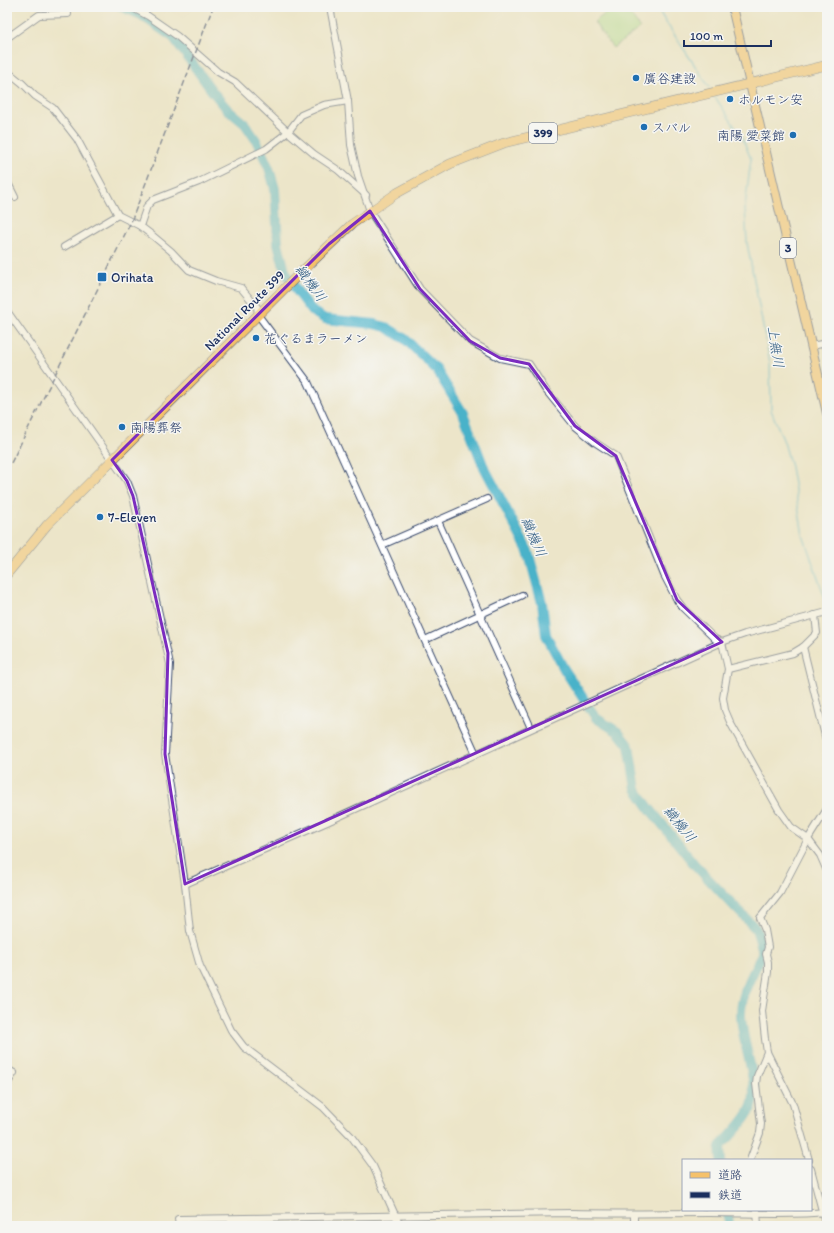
<svg xmlns="http://www.w3.org/2000/svg" width="834" height="1233" font-family="Itim,'Klee One',sans-serif">
  <style>
    .pitch { fill: #a6da8a; stroke: #608474 }
    .lines { fill: none; stroke-linecap: round; stroke-linejoin: round }
    .stream { stroke: #4ab2c9; stroke-width: 1.5 }
    .river { stroke: #4ab2c9; stroke-width: 10 }
    .minor-casing { stroke: #3a4a6e; stroke-width: 8 }
    .major-casing { stroke: #3a4a6e; stroke-width: 10 }
    .highway-casing { stroke: #3a4a6e; stroke-width: 10 }
    .minor { stroke: #fff; stroke-width: 6 }
    .major { stroke: #f5c16b; stroke-width: 8 }
    .highway { stroke: #f5c16b; stroke-width: 9 }
    .rail { stroke: #1b2f5e; stroke-width: 1.5; stroke-dasharray: 6 3; stroke-linecap: butt }
    .marked { fill: none; stroke: #7b2cbf; stroke-width: 3; stroke-linejoin: round }
    .poi-dot { fill: #1f6fb2; stroke: #f6f6f2; stroke-width: 1.5 }
    .labels { text-anchor: middle; stroke-width: 3; stroke-linejoin: round; paint-order: stroke }
    .shield { fill: #f6f6f2; stroke: #5d6b8a; stroke-width: 1 }
    .shield-label { font-size: 12px; font-weight: bold; fill: #1b2f5e }
    .poi-label { font-size: 13px; fill: #1b2f5e; stroke: #f6f6f2; text-anchor: start }
    .street-label { font-size: 13px; fill: #1b2f5e; stroke: #f6f6f2 }
    .water-label { font-size: 14px; font-style: italic; fill: #29567e; stroke: #f6f6f2 }
  </style>
  <rect width="100%" height="100%" fill="#f6f6f2"/>
  <filter id="ink" filterUnits="userSpaceOnUse"><feTurbulence type="fractalNoise" baseFrequency=".025" numOctaves="2"/><feDisplacementMap in="SourceGraphic" scale="8" xChannelSelector="R" yChannelSelector="G"/><feConvolveMatrix kernelMatrix="1 2 1 2 8 2 1 2 1" color-interpolation-filters="sRGB"/></filter>
  <filter id="wash" filterUnits="userSpaceOnUse"><feTurbulence type="fractalNoise" baseFrequency=".012" numOctaves="4" result="noise"/><feDisplacementMap in="SourceGraphic" scale="16" xChannelSelector="R" yChannelSelector="G"/><feGaussianBlur stdDeviation="0.9" result="paint"/><feColorMatrix in="noise" values="0 0 0 0 0 0 0 0 0 0 0 0 0 0 0 0 0 1.4 0 .05"/><feComposite in="paint" operator="in"/></filter>
  <g filter="url(#wash)">
    <rect width="100%" height="100%" fill="#ece5c9"/>
    <!-- pitch -->
    <polygon class="pitch" points="614,7 625,7 640,28 613,48 594,22"/>
    <g class="lines">
      <!-- stream -->
      <g class="stream">
        <polyline points="656,7 709,87"/>
        <polyline points="715,97 742,137 751,159 745,207 747,243 770,363 771,410 784,442 791,467 803,535 827,604"/>
      </g>
      <!-- river -->
      <g class="river">
        <path d="M 122,7 L 141,15 L 174,38 L 212,91 L 228,110 L 245,124 L 256,140 L 269,168 L 275,189 L 278,243 L 285,271 L 297,291 L 313,312 L 325,319 L 374,324 L 386,327 L 405,339 L 436,369 L 463,413 L 483,465 L 528,551 L 542,603 L 546,635 L 564,669 L 596,718 L 618,732 L 629,746 L 636,789 L 650,809 L 695,865 L 756,929 L 762,948 L 762,954 C 753,974 741,993 741,1014 C 741,1041 758,1078 753,1102 C 751,1115 730,1137 720,1146 L 721,1160"/>
        <polyline points="728,1210 729,1226"/>
      </g>
    </g>
  </g>
  <g filter="url(#ink)">
    <g class="lines">
      <!-- minor casing -->
      <g class="minor-casing">
        <g id="minor">
          <polyline points="131,7 148,16 177,36 218,72 235,82 288,132 314,154 338,170 366,195"/>
          <polyline points="330,7 348,101 351,145 358,176 370,211 420,289 470,341 500,358 529,364 545,389 575,426 596,443 616,456 664,575 677,600 683,608 715,639 722,642 728,669 723,698 725,710 731,724 779,810 791,827 808,839 820,855 827,871"/>
          <polyline points="7,38 39,15 68,14"/>
          <polyline points="7,71 22,83 35,96 53,108 77,139 118,215 140,226 153,236 171,251 189,270 216,281 241,288 257,307 258,315 308,382 476,754"/>
          <polyline points="7,181 15,197"/>
          <polyline points="140,226 147,206 153,200 199,182 266,149 288,132 301,115 324,105 348,101"/>
          <polyline points="64,247 118,215"/>
          <polyline points="7,311 127,481 133,496 170,664 165,754 185,884 190,931 200,966 231,1030 244,1047 323,1107 351,1136 373,1166 400,1226"/>
          <polyline points="811,346 827,343"/>
          <polyline points="438,521 531,728"/>
          <polyline points="382,545 487,499"/>
          <polyline points="425,640 522,595"/>
          <polyline points="803,647 827,744"/>
          <polyline points="728,669 793,653 803,647 817,633 815,615"/>
          <polyline points="185,884 327,822 722,642 745,634 827,612"/>
          <polyline points="7,1069 14,1073 7,1084"/>
          <polyline points="750,1160 760,1133 761,1124 756,1084 757,1076 767,1052"/>
          <polyline points="809,1160 793,1104 767,1052 765,1039 762,1011 768,972 768,962 766,954 768,947 765,930 760,918 780,893 808,839 827,809"/>
          <polyline points="811,1169 825,1222"/>
          <polyline points="757,1210 758,1226"/>
          <polyline points="634,1215 634,1226"/>
          <path d="M 179,1226 L 178,1219 L 572,1213 C 619,1214 664,1213 710,1213 C 749,1213 788,1216 827,1212"/>
        </g>
      </g>
      <!-- major casing -->
      <g class="major-casing">
        <polyline id="major" points="732,7 827,413"/>
      </g>
      <!-- highway casing -->
      <g class="highway-casing">
        <polyline id="highway" points="7,574 47,525 295,278 352,224 397,193 450,164 504,143 827,65"/>
      </g>
      <!-- minor -->
      <use href="#minor" class="minor"/>
      <!-- major -->
      <use href="#major" class="major"/>
      <!-- highway -->
      <use href="#highway" class="highway"/>
      <!-- rail -->
      <polyline class="rail" points="7,471 131,222 213,7"/>
    </g>
  </g>
  <!-- marked area -->
  <path d="M0 0H834V1233H0ZM 370,211 L 420,289 L 470,341 L 500,358 L 529,364 L 575,426 L 616,456 L 677,600 L 722,642 L 185,884 L 165,754 L 168,653 L 133,496 L 127,481 L 112,460 L 329,244 Z" fill="#ece5c9" fill-opacity=".55" fill-rule="evenodd"/>
  <path class="marked" d="M 370,211 L 420,289 L 470,341 L 500,358 L 529,364 L 575,426 L 616,456 L 677,600 L 722,642 L 185,884 L 165,754 L 168,653 L 133,496 L 127,481 L 112,460 L 329,244 Z"/>
  <!-- markers -->
  <g class="poi-dot">
    <circle cx="636" cy="78" r="4"/>
    <circle cx="730" cy="99" r="4"/>
    <circle cx="644" cy="127" r="4"/>
    <circle cx="793" cy="135" r="4"/>
    <rect x="97" y="272" width="10" height="10" rx="2"/>
    <circle cx="256" cy="338" r="4"/>
    <circle cx="122" cy="427" r="4"/>
    <circle cx="100" cy="517" r="4"/>
  </g>
  <g class="labels">
    <!-- shield labels -->
    <g class="shield">
      <rect x="529" y="123" width="28" height="20" rx="3"/>
      <rect x="780" y="238" width="16" height="20" rx="3"/>
    </g>
    <g class="shield-label">
      <text x="543" y="137">399</text>
      <text x="788" y="252">3</text>
    </g>
    <!-- poi labels -->
    <g class="poi-label">
      <text x="644" y="83">廣谷建設</text>
      <text x="738" y="104">ホルモン安</text>
      <text x="652" y="132">スバル</text>
      <text x="785" y="140" text-anchor="end">南陽 愛菜館</text>
      <text x="111" y="282">Orihata</text>
      <text x="264" y="343">花ぐるまラーメン</text>
      <text x="130" y="432">南陽葬祭</text>
      <text x="108" y="522">7-Eleven</text>
    </g>
    <!-- street labels -->
    <g class="street-label">
      <text transform="translate(244 310) rotate(-45)" y="5">National Route 399</text>
    </g>
    <!-- water labels -->
    <g class="water-label">
      <text transform="translate(311 283) rotate(55)" y="5">織機川</text>
      <text transform="translate(776 347) rotate(81)" y="5">上無川</text>
      <text transform="translate(534 537) rotate(66)" y="5">織機川</text>
      <text transform="translate(680 824) rotate(51)" y="5">織機川</text>
    </g>
  </g>
  <!-- margin -->
  <rect width="834" height="1233" fill="none" stroke="#f6f6f2" stroke-width="24"/>
  <!-- legend -->
  <rect x="682" y="1159" width="130" height="52" fill="#f6f6f2" stroke="#9ea6b7"/>
  <rect x="690" y="1172" width="20" height="6" fill="#f5c16b" stroke="#9ea6b7"/>
  <text x="718" y="1179" font-size="12" fill="#1b2f5e">道路</text>
  <rect x="690" y="1192" width="20" height="6" fill="#1b2f5e" stroke="#9ea6b7"/>
  <text x="718" y="1199" font-size="12" fill="#1b2f5e">鉄道</text>
  <!-- scale -->
  <path d="M684 40v6h87v-6" fill="none" stroke="#1b2f5e" stroke-width="2"/>
  <text x="690" y="40" font-size="12" fill="#1b2f5e" stroke="#f6f6f2" stroke-width="3" paint-order="stroke">100 m</text>
</svg>
